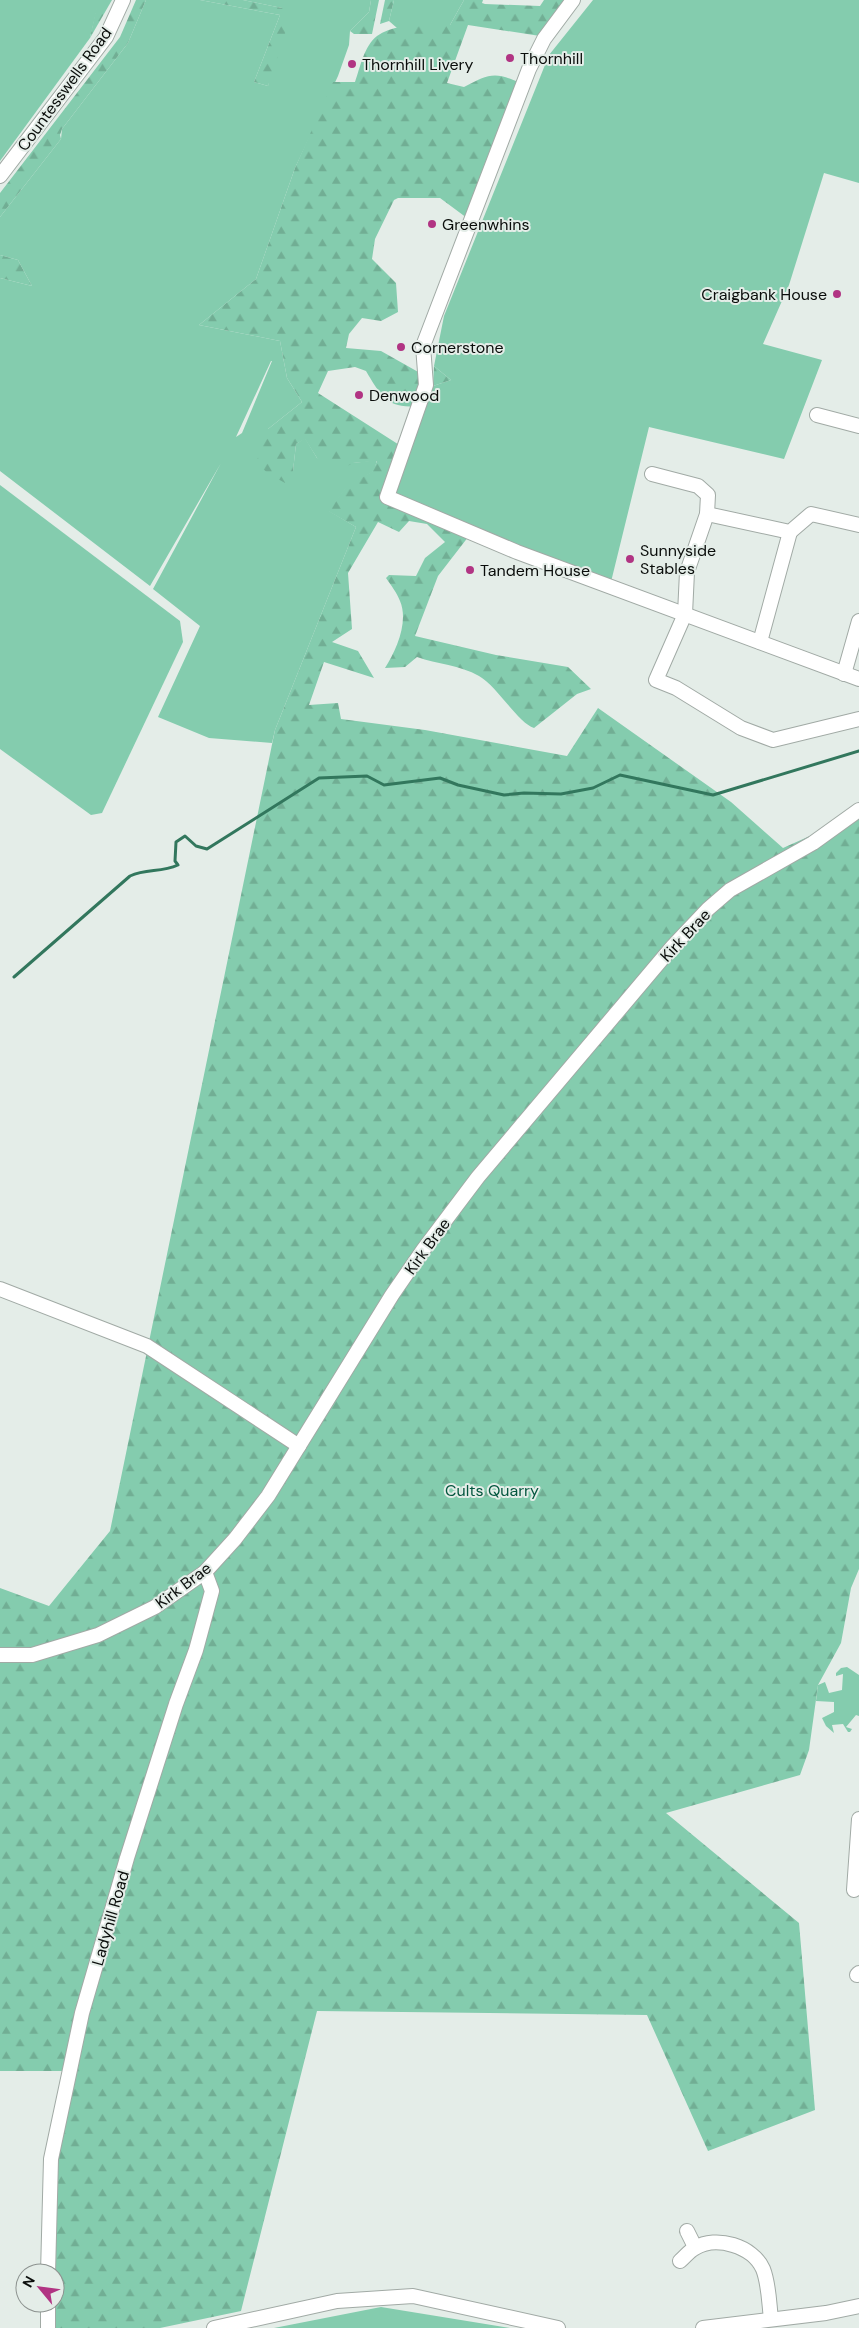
<svg xmlns="http://www.w3.org/2000/svg" width="859" height="2328" font-family="'DM Sans',sans-serif">
  <style>
    .green { fill: #84ccae; fill-rule: evenodd }
    .forest { fill: url(#forest-firs) }
    .lines { fill: none; stroke-linecap: round; stroke-linejoin: round }
    .stream { stroke: #32775d; stroke-width: 3 }
    .minor-casing { stroke: #a1aaa5; stroke-width: 16 }
    .minor { stroke: #fff; stroke-width: 14 }
    .poi-dot { fill: #b13483; stroke: #e4ede8; stroke-width: 2 }
    .labels { text-anchor: middle; stroke-width: 4; stroke-linejoin: round; paint-order: stroke }
    .poi-label { font-size: 16px; fill: #0a0d0b; stroke: #e4ede8; text-anchor: start }
    .street-label { font-size: 16px; fill: #0a0d0b; stroke: #e4ede8 }
    .park-label { font-size: 16px; fill: #03563e; stroke: #e4ede8 }
  </style>
  <defs>
    <pattern id="forest-firs" width="22" height="20" patternUnits="userSpaceOnUse" patternTransform="scale(1.25)"><rect width="22" height="20" fill="#84ccae"/><path d="M5 1l3.5 6h-7zM16 11l3.5 6h-7z" fill="#71ae94"/></pattern>
  </defs>
  <rect width="100%" height="100%" fill="#e4ede8"/>
  <!-- green -->
  <g class="green">
    <polygon points="0,0 99,0 90,38 0,161"/>
    <path d="M 146,0 L 200,0 L 280,15 L 254,82 L 268,86 L 282,8 L 243,0 L 371,0 L 369,12 L 350,31 L 349,45 L 338,76 L 295,168 L 256,279 L 199,325 L 280,341 L 287,378 L 302,402 L 268,429 L 293,471 L 296,444 L 305,438 L 317,458 L 353,463 L 377,460 L 374,471 L 346,488 L 329,511 L 356,527 L 275,730 L 272,743 L 209,738 L 158,717 L 200,626 L 153,589 L 221,463 L 150,586 L 0,471 L 0,278 L 32,286 L 18,260 L 0,255 L 0,217 L 61,139 L 62,129 L 128,43 ZM 272,361 L 242,433 L 236,437 L 271,361 Z"/>
    <polygon points="394,0 464,0 450,25 397,28 389,21"/>
    <polygon points="593,0 859,0 859,183 824,173 789,285 763,344 822,360 784,459 649,427 610,586 393,499 433,386 451,380 434,366 444,316 549,55"/>
    <polygon points="0,485 180,621 183,642 102,813 91,815 0,749"/>
    <polygon points="847,1667 859,1675 859,1716 856,1715 846,1727 852,1729 850,1732 848,1732 843,1724 832,1725 834,1733 826,1726 822,1718 834,1712 834,1702 816,1701 818,1685 825,1682 829,1693 842,1690 843,1674 836,1676 836,1673 841,1668"/>
    <polygon points="381,2307 510,2328 274,2328"/>
  </g>
  <!-- forest -->
  <g class="forest">
    <polygon points="99,0 112,0 90,38 98,0"/>
    <polygon points="136,0 146,0 128,43 62,129 60,135 61,139 0,217 0,193 120,37"/>
    <polygon points="200,0 243,0 282,8 290,19 268,86 254,82 280,15"/>
    <polygon points="371,0 379,0 372,34 354,34 350,31 369,12"/>
    <polygon points="385,0 394,0 389,21 380,24"/>
    <path d="M 464,0 L 483,0 L 482,3 L 485,4 L 540,6 L 544,0 L 567,0 L 540,36 L 468,25 L 447,83 L 464,87 C 487,75 494,71 518,82 L 467,218 L 440,198 L 398,198 L 394,200 L 375,239 L 372,259 L 396,283 L 398,312 L 381,321 L 362,318 L 349,334 L 346,348 L 381,351 L 420,373 L 418,406 C 387,409 381,396 366,371 L 355,367 L 328,371 L 318,393 L 404,448 L 393,499 L 472,532 L 438,576 L 415,636 L 496,655 L 568,667 L 591,689 L 577,694 L 534,728 C 518,723 497,686 479,676 C 460,665 437,664 417,657 L 405,667 L 385,668 C 396,651 409,622 400,601 C 397,593 391,585 386,578 L 389,575 L 416,576 L 425,558 L 445,542 L 427,524 L 409,521 L 399,532 L 378,522 L 348,573 L 352,629 L 332,642 L 358,651 L 374,678 L 324,662 L 309,705 L 338,703 L 341,719 L 425,730 L 567,756 L 598,708 L 731,802 L 783,848 L 859,814 L 859,1569 L 851,1588 L 841,1643 L 818,1685 L 809,1750 L 800,1775 L 666,1813 L 799,1923 L 815,2110 L 708,2151 L 647,2015 L 317,2011 L 241,2311 L 160,2328 L 55,2328 L 57,2160 L 62,2071 L 0,2071 L 0,1588 L 49,1606 L 110,1531 L 275,730 L 356,527 L 328,511 L 346,487 L 373,471 L 377,461 L 353,463 L 337,472 L 317,458 L 305,439 L 296,444 L 293,471 L 285,483 L 269,474 L 256,463 L 268,429 L 302,402 L 287,378 L 280,341 L 199,325 L 256,279 L 295,168 L 333,82 L 355,82 C 360,68 364,46 377,36 C 396,22 428,25 450,25 Z"/>
    <polygon points="0,255 18,260 32,286 0,278"/>
    <polygon points="434,366 451,380 433,386"/>
  </g>
  <g class="lines">
    <!-- stream -->
    <path class="stream" d="M 14,977 L 130,876 C 147,868 160,873 178,865 L 175,861 L 176,842 L 185,836 L 196,846 L 207,849 L 319,778 L 367,776 L 384,785 L 440,778 L 458,785 L 504,795 L 524,793 L 561,794 L 593,788 L 620,775 L 713,795 L 859,751"/>
    <!-- minor casing -->
    <g class="minor-casing">
      <g id="minor">
        <polyline points="573,0 544,39 529,69 423,346 426,385 387,497 517,552 859,679"/>
        <polyline points="0,176 106,37 123,0"/>
        <polyline points="817,415 859,426"/>
        <polyline points="652,474 698,486 708,495 707,514 687,572 685,614 656,680 676,688 741,728 773,740 859,719"/>
        <polyline points="707,514 790,532 811,514 859,525"/>
        <polyline points="760,642 790,532"/>
        <polyline points="844,674 859,621"/>
        <polyline points="0,1289 147,1346 299,1446"/>
        <polyline points="0,1655 32,1655 98,1635 155,1607 205,1572 235,1539 268,1496 392,1295 423,1250 478,1177 673,946 708,909 730,890 813,843 859,810"/>
        <polyline points="854,1890 859,1819"/>
        <polyline points="857,1975 859,1973"/>
        <polyline points="687,2231 695,2247"/>
        <path d="M 680,2261 C 685,2257 689,2251 695,2248 C 716,2235 753,2246 763,2269 C 769,2284 769,2303 771,2319"/>
        <polyline points="48,2273 51,2159 82,2013 127,1858 176,1704 196,1650 212,1591 205,1572"/>
        <polyline points="48,2303 48,2328"/>
        <polyline points="214,2328 337,2301 413,2296 558,2328"/>
        <polyline points="703,2328 826,2313 859,2306"/>
      </g>
    </g>
    <!-- minor -->
    <use href="#minor" class="minor"/>
  </g>
  <!-- markers -->
  <g class="poi-dot">
    <circle cx="510" cy="58" r="5"/>
    <circle cx="352" cy="64" r="5"/>
    <circle cx="432" cy="224" r="5"/>
    <circle cx="837" cy="294" r="5"/>
    <circle cx="401" cy="347" r="5"/>
    <circle cx="359" cy="395" r="5"/>
    <circle cx="630" cy="559" r="5"/>
    <circle cx="470" cy="570" r="5"/>
  </g>
  <g class="labels">
    <!-- poi labels -->
    <g class="poi-label">
      <text x="520" y="64">Thornhill</text>
      <text x="362" y="70">Thornhill Livery</text>
      <text x="442" y="230">Greenwhins</text>
      <text x="827" y="300" text-anchor="end">Craigbank House</text>
      <text x="411" y="353">Cornerstone</text>
      <text x="369" y="401">Denwood</text>
      <text x="640" y="556">Sunnyside<tspan x="640" dy="18">Stables</tspan></text>
      <text x="480" y="576">Tandem House</text>
    </g>
    <!-- street labels -->
    <g class="street-label">
      <text transform="translate(64 89) rotate(-54)" y="6">Countesswells Road</text>
      <text transform="translate(685 935) rotate(-47)" y="6">Kirk Brae</text>
      <text transform="translate(427 1246) rotate(-54)" y="6">Kirk Brae</text>
      <text transform="translate(183 1585) rotate(-37)" y="6">Kirk Brae</text>
      <text transform="translate(110 1918) rotate(-74)" y="6">Ladyhill Road</text>
    </g>
    <!-- park labels -->
    <g class="park-label">
      <text x="492" y="1496">Cults Quarry</text>
    </g>
  </g>
  <!-- north arrow -->
  <g transform="translate(40 2288) rotate(299)"><circle r="24" fill="#e4ede8" stroke="#8d9390"/>
  <path d="M0-4L9 19L0 12L-9 19Z" fill="#b13483"/>
  <text y="-8" font-size="14" font-weight="bold" text-anchor="middle" fill="#0a0d0b">N</text>
  </g>
</svg>
